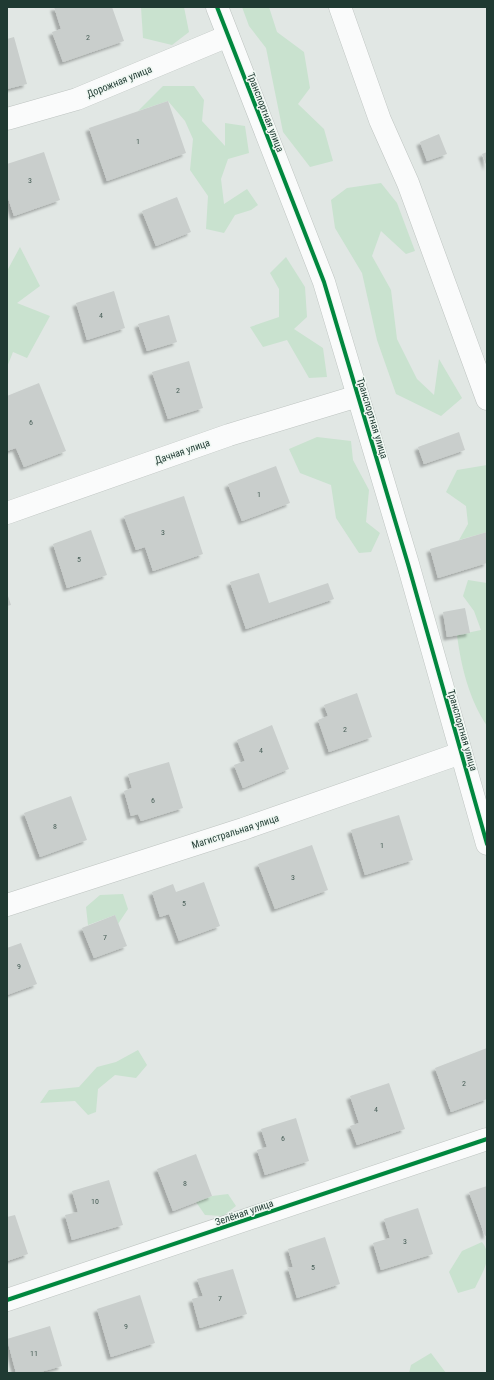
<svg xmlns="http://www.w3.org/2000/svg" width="494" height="1380" font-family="'Roboto Condensed',sans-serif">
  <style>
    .green { fill: #c9e2cf }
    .building { fill: #c9cecc; filter: url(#shadow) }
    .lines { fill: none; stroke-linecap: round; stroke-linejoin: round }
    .street-casing { stroke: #bec4c1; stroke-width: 23 }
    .street { stroke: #fafbfb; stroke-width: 22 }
    .cycleway-casing { stroke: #eff7f2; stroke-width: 6 }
    .cycleway { stroke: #00873e; stroke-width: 4 }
    .labels { text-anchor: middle; stroke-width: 3; stroke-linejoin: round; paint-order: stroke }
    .number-label { font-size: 8px; fill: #4a6059 }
    .street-label { font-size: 10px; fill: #1f3a32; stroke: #eff7f2 }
  </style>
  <defs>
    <filter id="shadow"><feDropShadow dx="-3.5" dy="3.5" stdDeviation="1" flood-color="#0004"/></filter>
  </defs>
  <rect width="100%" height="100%" fill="#e1e7e4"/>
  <!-- green -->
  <g class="green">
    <polygon points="141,7 184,7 189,32 172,45 143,38"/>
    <polygon points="242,7 269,7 277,32 304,52 310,88 298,104 324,129 333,161 310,167 283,132 266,48 249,26"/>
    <polygon points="163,86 194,86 204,100 202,121 225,146 225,123 245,126 249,153 228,159 221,179 224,204 247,189 258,205 251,210 235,215 224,233 206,229 208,196 190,170 193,139 185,121 168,101 138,111"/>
    <polygon points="381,183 397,203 415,251 406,254 381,231 372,256 391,290 397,339 417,379 434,395 439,359 462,398 441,416 396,394 377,340 362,273 335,228 331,200 347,188"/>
    <polygon points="20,247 40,286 17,303 50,316 27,358 13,352 7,367 7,271"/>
    <polygon points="286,257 305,287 307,317 294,329 323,348 327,377 309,378 287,340 263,347 250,327 279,317 279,289 270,273"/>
    <polygon points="317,437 351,441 353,460 369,490 366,522 380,533 371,552 359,553 336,518 331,485 300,473 289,449"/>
    <polygon points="487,465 487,532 459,540 468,524 466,506 446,492 457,470"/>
    <path d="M 468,580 L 487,583 L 487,726 C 469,699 461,666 457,635 L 481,630 L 474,611 L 463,596 Z"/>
    <polygon points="123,894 128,909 118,924 115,915 88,925 86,907 100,895"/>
    <polygon points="138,1050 147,1065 136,1078 115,1075 98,1089 96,1112 88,1115 75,1101 40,1103 49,1090 79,1087 97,1067 116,1062"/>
    <polygon points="228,1194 236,1206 223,1216 205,1215 196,1202 212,1196"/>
    <path d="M 482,1242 C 494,1257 482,1273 475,1288 L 458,1293 L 449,1272 L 462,1251 Z"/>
    <polygon points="431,1353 446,1373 409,1373 411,1365"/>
  </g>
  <!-- building -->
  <g class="building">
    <polygon points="54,7 112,7 124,41 63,62 52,32 61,29"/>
    <polygon points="14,37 27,84 7,89 7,39"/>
    <polygon points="168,101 186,153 107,181 89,128"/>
    <polygon points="439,134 447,154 427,161 420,142"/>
    <polygon points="44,152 60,200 14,216 7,195 7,164"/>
    <polygon points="487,152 487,167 482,154"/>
    <polygon points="177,197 191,232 156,246 142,211"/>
    <polygon points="114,291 125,328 87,340 76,303"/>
    <polygon points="169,315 177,342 147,351 138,324"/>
    <polygon points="189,361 203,408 168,419 152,372"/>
    <polygon points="39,383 66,451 24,467 16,448 7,451 7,396"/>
    <polygon points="459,432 465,450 424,464 418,447"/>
    <polygon points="276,466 290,503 242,521 228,484"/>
    <polygon points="184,496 203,554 153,571 145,547 136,550 124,516"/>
    <polygon points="91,530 107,575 67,588 53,544"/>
    <polygon points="487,532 487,563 438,578 430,549"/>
    <polygon points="259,573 269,603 328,583 334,599 246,629 230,582"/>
    <polygon points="7,593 11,605 7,606"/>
    <polygon points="465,608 470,633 447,637 443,612"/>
    <polygon points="357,693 372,737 329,752 318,720 328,716 324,705"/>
    <polygon points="272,725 289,769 243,788 234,765 245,761 237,740"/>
    <polygon points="169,762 183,808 141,821 138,814 131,816 124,791 132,788 128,774"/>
    <polygon points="71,796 87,840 40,857 24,813"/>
    <polygon points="399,815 413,860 365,875 351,830"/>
    <polygon points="312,845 328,890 275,909 258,864"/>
    <polygon points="204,882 220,926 179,941 169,914 160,917 152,892 173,884 176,892"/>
    <polygon points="115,915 127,946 94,958 82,928"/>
    <polygon points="21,943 37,984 7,995 7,948"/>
    <polygon points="487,1048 487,1099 451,1112 435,1068"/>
    <polygon points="389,1083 405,1129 357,1145 350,1126 359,1123 350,1096"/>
    <polygon points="296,1118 309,1161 265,1175 257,1150 267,1147 261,1129"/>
    <polygon points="196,1154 212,1196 173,1211 157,1169"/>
    <polygon points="109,1180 123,1225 72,1240 65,1215 78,1212 72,1191"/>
    <polygon points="487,1186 487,1235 485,1236 469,1192"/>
    <polygon points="418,1208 433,1254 381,1270 373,1243 390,1238 384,1219"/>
    <polygon points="15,1215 28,1254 7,1261 7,1217"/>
    <polygon points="325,1237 340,1284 297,1298 288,1268 293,1267 288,1249"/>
    <polygon points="233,1269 247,1314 200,1328 192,1299 203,1296 197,1279"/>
    <polygon points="140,1295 155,1343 111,1357 97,1309"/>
    <polygon points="50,1326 62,1366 37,1373 16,1373 7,1339"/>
  </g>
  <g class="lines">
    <!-- street casing -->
    <g class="street-casing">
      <g id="street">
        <polyline points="217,7 324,282 408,564 487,844"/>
        <polyline points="340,7 380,120 408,183 487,399"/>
        <polyline points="7,119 77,99 228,36"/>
        <polyline points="7,513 229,435 358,396"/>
        <polyline points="7,905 243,829 461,753"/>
        <polyline points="7,1300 487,1139"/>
      </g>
    </g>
    <!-- street -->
    <use href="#street" class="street"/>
    <!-- cycleway casing -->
    <g class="cycleway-casing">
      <g id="cycleway">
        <polyline points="217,7 324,282 408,564 487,844"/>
        <polyline points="7,1300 487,1139"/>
      </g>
    </g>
    <!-- cycleway -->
    <use href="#cycleway" class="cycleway"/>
  </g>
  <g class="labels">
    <!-- number labels -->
    <g class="number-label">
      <text x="88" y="40">2</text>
      <text x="138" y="144">1</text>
      <text x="30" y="183">3</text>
      <text x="101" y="318">4</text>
      <text x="178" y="393">2</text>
      <text x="31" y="425">6</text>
      <text x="259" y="497">1</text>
      <text x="163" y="535">3</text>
      <text x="79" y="562">5</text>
      <text x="345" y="732">2</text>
      <text x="261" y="753">4</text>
      <text x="153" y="803">6</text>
      <text x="55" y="829">8</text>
      <text x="382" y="848">1</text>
      <text x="293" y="880">3</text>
      <text x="184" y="906">5</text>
      <text x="105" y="940">7</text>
      <text x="19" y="969">9</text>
      <text x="464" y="1086">2</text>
      <text x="376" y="1112">4</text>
      <text x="283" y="1141">6</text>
      <text x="185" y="1186">8</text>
      <text x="95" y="1204">10</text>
      <text x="405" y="1244">3</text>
      <text x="313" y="1270">5</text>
      <text x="220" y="1301">7</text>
      <text x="126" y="1329">9</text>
      <text x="34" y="1356">11</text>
    </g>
    <!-- street labels -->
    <g class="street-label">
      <text transform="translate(119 81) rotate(-22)" y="4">Дорожная улица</text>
      <text transform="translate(266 112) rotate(69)" y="4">Транспортная улица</text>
      <text transform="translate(373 418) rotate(73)" y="4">Транспортная улица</text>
      <text transform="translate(182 451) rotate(-19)" y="4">Дачная улица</text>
      <text transform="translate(463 730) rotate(74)" y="4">Транспортная улица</text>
      <text transform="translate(235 831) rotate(-18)" y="4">Магистральная улица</text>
      <text transform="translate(244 1212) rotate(-19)" y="4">Зелёная улица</text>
    </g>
  </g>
  <!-- border -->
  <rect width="494" height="1380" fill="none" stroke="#1f3a32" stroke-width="16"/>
</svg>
